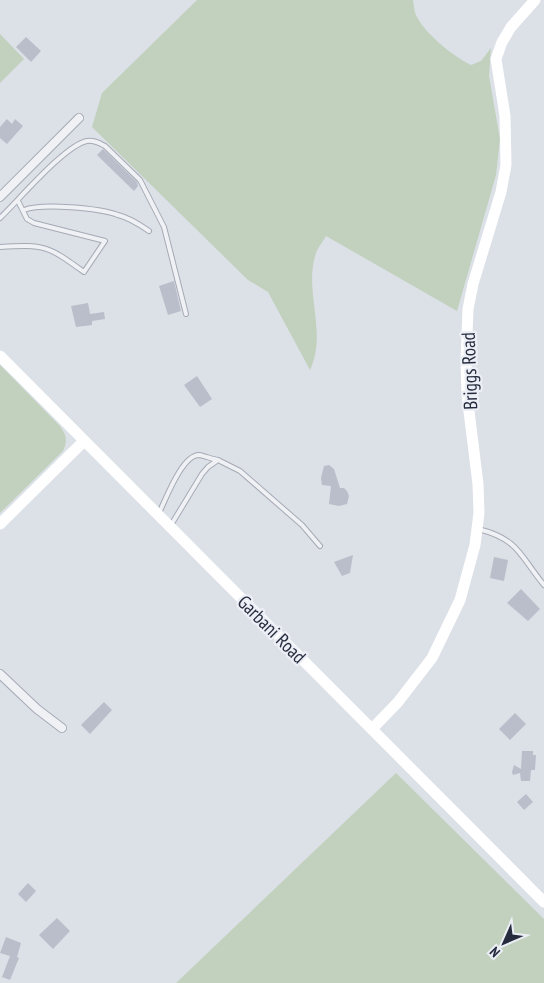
<svg xmlns="http://www.w3.org/2000/svg" width="544" height="983" font-family="'PT Sans Narrow',sans-serif">
  <style>
    .green { fill: #c1d1bd }
    .building { fill: #b9beca }
    .lines { fill: none; stroke-linecap: round; stroke-linejoin: round }
    .lane-casing { stroke: #a5aab4; stroke-width: 6 }
    .street-casing { stroke: #a5aab4; stroke-width: 10 }
    .lane { stroke: #eff1f5; stroke-width: 4 }
    .street { stroke: #eff1f5; stroke-width: 8 }
    .secondary { stroke: #fff; stroke-width: 11 }
    .labels { text-anchor: middle; stroke-width: 4.5; stroke-linejoin: round; paint-order: stroke }
    .street-label { font-size: 19px; fill: #262c3e; stroke: #eceff5 }
  </style>
  <rect width="100%" height="100%" fill="#dce0e7"/>
  <!-- green -->
  <g class="green">
    <path d="M 197,0 L 413,0 C 414,5 414,11 416,15 C 424,33 454,57 471,65 L 481,61 L 491,48 L 489,76 L 500,139 L 496,175 L 457,311 L 326,236 C 323,242 318,247 316,253 C 303,291 328,332 310,370 L 268,292 L 248,280 L 92,127 L 102,93 Z"/>
    <polygon points="0,34 24,59 0,83"/>
    <path d="M 0,365 L 59,425 C 66,434 68,440 63,451 L 0,513 Z"/>
    <polygon points="396,773 544,919 544,983 176,983"/>
  </g>
  <!-- building -->
  <g class="building">
    <polygon points="26,37 41,51 31,62 16,47"/>
    <polygon points="7,119 12,124 15,119 23,126 7,144 0,138 0,127"/>
    <polygon points="103,149 137,182 138,186 134,191 97,155"/>
    <polygon points="174,281 181,311 168,315 159,286"/>
    <polygon points="88,303 90,314 104,312 105,319 92,321 92,325 76,327 71,306"/>
    <polygon points="197,376 212,399 200,407 184,385"/>
    <polygon points="329,465 334,469 340,488 344,488 347,491 349,496 347,504 339,506 329,504 331,486 322,485 321,478 324,466"/>
    <polygon points="353,555 350,573 342,576 334,562"/>
    <polygon points="494,557 508,560 504,581 490,578"/>
    <polygon points="521,589 540,609 528,621 507,603"/>
    <polygon points="104,702 112,710 90,734 81,725"/>
    <polygon points="515,713 526,724 510,740 499,729"/>
    <polygon points="522,751 533,751 533,755 536,755 535,770 531,770 530,781 521,781 520,773 513,775 512,772 514,765 521,769"/>
    <polygon points="526,794 533,802 524,810 517,802"/>
    <polygon points="28,883 36,891 26,902 18,894"/>
    <polygon points="57,918 70,931 53,949 39,935"/>
    <polygon points="6,937 21,943 17,957 19,958 10,980 2,977 10,956 0,953"/>
  </g>
  <g class="lines">
    <!-- lane casing -->
    <g class="lane-casing">
      <g id="lane">
        <path d="M 24,210 C 42,203 99,208 118,215 C 130,218 139,224 149,231"/>
        <path d="M 0,218 C 18,201 65,145 87,141 C 94,140 99,143 105,146 L 140,180 L 164,227 L 186,314"/>
        <path d="M 0,247 C 45,244 48,246 84,272 L 105,241 L 34,223 L 27,219 L 18,201"/>
        <path d="M 159,513 C 166,499 182,455 199,455 C 205,456 212,459 218,460"/>
        <polyline points="171,525 202,474 208,467 218,460 240,471 302,525 320,546"/>
        <path d="M 478,529 C 519,539 520,556 544,585"/>
      </g>
    </g>
    <!-- street casing -->
    <g class="street-casing">
      <g id="street">
        <polyline points="0,197 79,118"/>
        <polyline points="0,674 37,709 62,728"/>
      </g>
    </g>
    <!-- lane -->
    <use href="#lane" class="lane"/>
    <!-- street -->
    <use href="#street" class="street"/>
    <!-- secondary -->
    <g class="secondary">
      <polyline points="0,356 544,902"/>
      <polyline points="0,524 84,441"/>
      <polyline points="372,729 398,702 432,658 460,600 475,545 479,513 478,484 467,395 466,360 468,309 473,284 501,192 506,165 505,116 496,59 502,42 511,27 535,0"/>
    </g>
  </g>
  <g class="labels">
    <!-- street labels -->
    <g class="street-label">
      <text transform="translate(469 371) rotate(-92)" y="7">Briggs Road</text>
      <text transform="translate(272 629) rotate(45)" y="7">Garbani Road</text>
    </g>
  </g>
  <!-- north arrow -->
  <g transform="translate(504 943) rotate(225)" stroke="#eceff5" stroke-width="4" paint-order="stroke">
  <path d="M0-4L9 19L0 12L-9 19Z" fill="#262c3e"/>
  <text y="-8" font-size="14" font-weight="bold" text-anchor="middle" fill="#262c3e">N</text>
  </g>
</svg>
